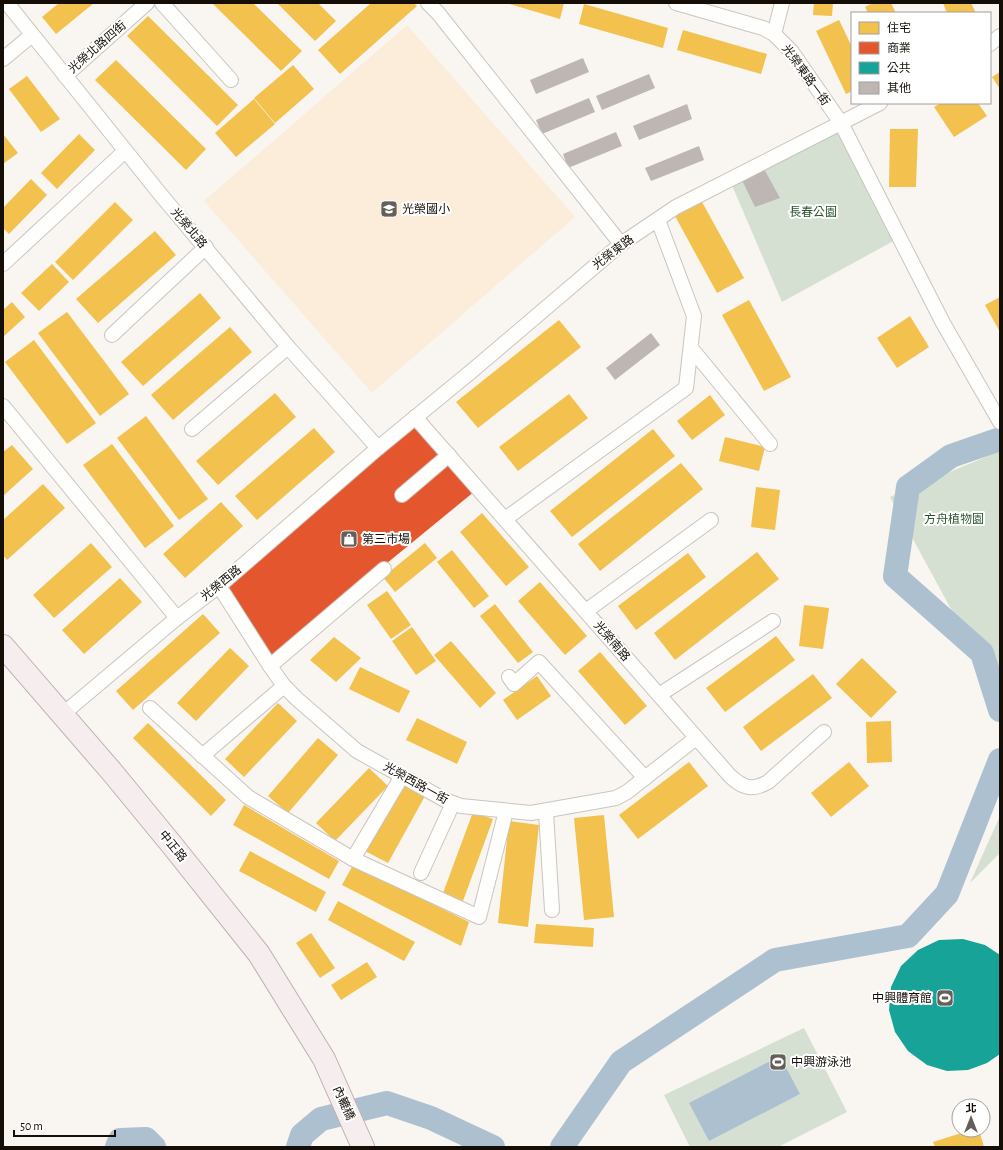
<svg xmlns="http://www.w3.org/2000/svg" width="1003" height="1150" font-family="'Alegreya Sans','Noto Sans TC',sans-serif">
  <style>
    .built { fill: #fcedda }
    .green { fill: #d5e0d2 }
    .water { fill: #adc0d0 }
    .homes { fill: #f2c14e }
    .shops { fill: #e4572e }
    .public { fill: #17a398 }
    .lines { fill: none; stroke-linecap: round; stroke-linejoin: round }
    .river { stroke: #adc0d0; stroke-width: 24 }
    .building { fill: #beb6b2 }
    .minor-casing { stroke: #cac5be; stroke-width: 16 }
    .primary-casing { stroke: #bfb0b0; stroke-width: 24 }
    .minor { stroke: #fefefd; stroke-width: 14 }
    .primary { stroke: #f5edee; stroke-width: 22 }
    .labels { text-anchor: middle; stroke-width: 4; stroke-linejoin: round; paint-order: stroke }
    .street-label { font-size: 12px; fill: #140e06; stroke: #fff }
    .poi-label { font-size: 12px; fill: #140e06; stroke: #fff; text-anchor: start }
    .park-label { font-size: 12px; fill: #2a552f; stroke: #fff }
  </style>
  <rect width="100%" height="100%" fill="#f9f5f0"/>
  <!-- built -->
  <polygon class="built" points="407,25 575,217 372,393 204,201"/>
  <!-- green -->
  <g class="green">
    <polygon points="842,126 899,238 782,302 731,183"/>
    <polygon points="1000,451 1000,699 890,497"/>
    <polygon points="1000,816 1000,853 970,883"/>
    <polygon points="804,1028 847,1112 778,1147 690,1147 664,1095"/>
  </g>
  <!-- water -->
  <polygon class="water" points="780,1056 800,1094 709,1141 689,1103"/>
  <!-- homes -->
  <g class="homes">
    <polygon points="59,3 94,3 56,34 42,17"/>
    <polygon points="212,3 253,3 302,51 281,71"/>
    <polygon points="277,3 318,3 336,21 315,41"/>
    <polygon points="371,3 414,3 417,6 340,74 318,50"/>
    <polygon points="506,3 564,3 560,19"/>
    <polygon points="814,3 833,3 832,16 813,15"/>
    <polygon points="873,3 891,3 896,13 868,13 865,7"/>
    <polygon points="943,3 971,3 976,13 947,13"/>
    <polygon points="584,4 668,28 663,48 579,24"/>
    <polygon points="148,16 238,105 217,126 127,36"/>
    <polygon points="839,20 852,47 852,91 846,94 816,31"/>
    <polygon points="683,30 767,54 761,74 677,50"/>
    <polygon points="116,60 206,149 186,170 95,80"/>
    <polygon points="293,65 314,89 275,123 254,98"/>
    <polygon points="1000,72 1000,89 992,77"/>
    <polygon points="27,76 60,119 41,132 9,89"/>
    <polygon points="254,99 275,124 236,157 215,133"/>
    <polygon points="941,103 978,103 987,116 954,137 934,107"/>
    <polygon points="890,129 918,129 916,187 889,187"/>
    <polygon points="3,134 18,153 3,164"/>
    <polygon points="79,134 95,150 57,189 41,173"/>
    <polygon points="31,179 47,195 9,234 3,228 3,208"/>
    <polygon points="115,202 133,220 103,250 97,245 103,250 73,280 55,262"/>
    <polygon points="702,202 744,278 717,293 675,216"/>
    <polygon points="155,231 176,255 98,323 76,299"/>
    <polygon points="52,264 69,282 39,311 21,293"/>
    <polygon points="200,293 221,318 143,386 121,362"/>
    <polygon points="1000,297 1000,332 985,305"/>
    <polygon points="749,300 791,377 764,391 722,315"/>
    <polygon points="12,302 25,317 3,337 3,310"/>
    <polygon points="67,312 129,394 100,416 38,333"/>
    <polygon points="910,316 929,347 897,368 877,338"/>
    <polygon points="559,320 581,347 478,428 456,402"/>
    <polygon points="230,327 252,352 173,420 151,395"/>
    <polygon points="34,340 96,423 67,444 5,362"/>
    <polygon points="275,393 296,417 218,485 196,461"/>
    <polygon points="569,394 588,418 518,471 499,447"/>
    <polygon points="710,395 725,415 692,440 677,421"/>
    <polygon points="146,416 208,499 179,520 117,438"/>
    <polygon points="314,428 335,452 257,520 235,496"/>
    <polygon points="653,429 675,456 572,537 550,511"/>
    <polygon points="725,437 765,447 759,471 719,461"/>
    <polygon points="112,444 174,526 145,548 83,465"/>
    <polygon points="12,445 33,469 3,496 3,452"/>
    <polygon points="681,463 703,489 600,571 578,544"/>
    <polygon points="43,484 65,508 7,560 3,555 3,520"/>
    <polygon points="756,487 780,490 775,530 751,527"/>
    <polygon points="221,502 243,526 185,578 163,554"/>
    <polygon points="482,513 529,567 506,586 460,532"/>
    <polygon points="91,543 112,567 54,618 33,595"/>
    <polygon points="425,543 437,558 395,592 383,577"/>
    <polygon points="452,550 489,596 474,608 437,562"/>
    <polygon points="757,552 779,579 675,660 654,633"/>
    <polygon points="688,553 706,577 636,630 618,606"/>
    <polygon points="120,578 142,602 84,654 62,630"/>
    <polygon points="540,582 587,636 565,655 518,601"/>
    <polygon points="387,591 411,625 391,639 367,605"/>
    <polygon points="495,604 533,652 518,663 480,616"/>
    <polygon points="804,605 829,608 823,649 799,646"/>
    <polygon points="203,614 220,633 133,710 116,691"/>
    <polygon points="412,627 436,661 416,675 392,641"/>
    <polygon points="776,636 795,660 725,712 706,688"/>
    <polygon points="334,637 361,658 336,682 310,660"/>
    <polygon points="451,641 496,693 480,708 434,655"/>
    <polygon points="230,648 249,666 196,721 177,703"/>
    <polygon points="600,652 647,706 625,725 578,671"/>
    <polygon points="862,658 897,692 871,718 836,684"/>
    <polygon points="360,667 410,691 399,713 349,689"/>
    <polygon points="813,674 832,698 761,751 743,727"/>
    <polygon points="537,676 551,696 517,720 503,700"/>
    <polygon points="278,703 297,721 244,777 225,759"/>
    <polygon points="417,718 467,742 457,764 406,740"/>
    <polygon points="891,721 892,762 867,763 866,722"/>
    <polygon points="148,723 226,800 211,816 133,738"/>
    <polygon points="318,738 338,755 288,813 268,796"/>
    <polygon points="689,762 708,786 638,839 619,815"/>
    <polygon points="849,762 869,786 831,817 811,793"/>
    <polygon points="369,768 388,786 335,841 316,823"/>
    <polygon points="402,784 425,796 388,863 365,851"/>
    <polygon points="244,805 339,861 329,879 233,825"/>
    <polygon points="473,812 493,819 463,901 443,893"/>
    <polygon points="604,815 614,917 584,920 574,818"/>
    <polygon points="509,821 539,825 528,927 498,923"/>
    <polygon points="250,851 326,892 316,912 239,871"/>
    <polygon points="353,865 469,922 461,946 342,885"/>
    <polygon points="338,901 415,942 404,961 328,920"/>
    <polygon points="536,924 594,928 593,947 534,943"/>
    <polygon points="311,933 335,968 320,978 296,943"/>
    <polygon points="367,962 377,977 341,1000 331,985"/>
    <polygon points="971,1130 979,1130 984,1147 935,1147 933,1142"/>
  </g>
  <!-- shops -->
  <polygon class="shops" points="414,423 475,491 270,659 226,586"/>
  <!-- public -->
  <polygon class="public" points="963,939 985,945 1000,955 1000,1054 987,1063 968,1070 947,1071 927,1065 908,1051 895,1032 889,1010 891,987 901,966 918,950 939,940"/>
  <g class="lines">
    <!-- river -->
    <g class="river">
      <polyline points="1000,439 951,456 908,487 895,576 982,653 1000,710"/>
      <polyline points="117,1147 120,1140 146,1139 154,1147"/>
      <polyline points="298,1147 302,1135 321,1119 387,1103 431,1118 493,1147"/>
      <polyline points="562,1147 621,1062 775,960 908,936 947,894 1000,760"/>
    </g>
  </g>
  <!-- building -->
  <g class="building">
    <polygon points="583,58 589,72 536,94 530,80"/>
    <polygon points="649,74 655,88 602,110 596,96"/>
    <polygon points="589,98 595,112 542,134 536,120"/>
    <polygon points="687,104 692,119 639,140 633,126"/>
    <polygon points="616,132 622,146 568,168 563,154"/>
    <polygon points="699,146 704,160 651,181 645,168"/>
    <polygon points="763,167 780,198 755,207 741,178"/>
    <polygon points="651,333 660,345 615,380 606,368"/>
  </g>
  <g class="lines">
    <!-- minor casing -->
    <g class="minor-casing">
      <g id="minor">
        <polyline points="7,3 161,195 288,347 378,448"/>
        <polyline points="162,3 231,80"/>
        <polyline points="428,3 438,13 621,244"/>
        <polyline points="676,3 763,28 774,34 792,52 841,123 943,323 1000,422"/>
        <polyline points="774,34 782,3"/>
        <polyline points="990,44 1000,36"/>
        <polyline points="3,59 32,35"/>
        <polyline points="65,76 147,3"/>
        <polyline points="3,264 125,151"/>
        <polyline points="112,335 206,247"/>
        <polyline points="691,348 770,444"/>
        <polyline points="3,406 177,618"/>
        <path d="M 415,417 L 730,776 C 743,788 752,791 768,782 L 824,732"/>
        <polyline points="192,429 288,347"/>
        <polyline points="402,495 449,455"/>
        <polyline points="505,519 686,388 694,316 658,220"/>
        <polyline points="219,586 270,666 284,686 297,699 357,751 445,800 461,806 531,813 616,798 627,792 696,738"/>
        <polyline points="586,611 711,520"/>
        <polyline points="270,666 384,569"/>
        <polyline points="509,677 514,684 539,662 645,778"/>
        <polyline points="659,695 773,621"/>
        <polyline points="150,708 248,797 353,859 479,917 506,811"/>
        <polyline points="63,714 177,618 219,586 378,448 473,370 621,244 676,207 880,103"/>
        <polyline points="202,756 284,686"/>
        <polyline points="546,812 552,910"/>
        <polyline points="353,859 402,776"/>
        <polyline points="421,873 453,803"/>
      </g>
    </g>
    <!-- primary casing -->
    <g class="primary-casing">
      <polyline id="primary" points="3,646 112,772 172,845 259,954 324,1059 363,1147"/>
    </g>
    <!-- minor -->
    <use href="#minor" class="minor"/>
    <!-- primary -->
    <use href="#primary" class="primary"/>
  </g>
  <!-- icons -->
  <defs>
    <g id="school-square" transform="scale(0.9)"><rect x="-9" y="-9" width="18" height="18" rx="4" fill="#645f58" stroke="#fff"/><path d="M0-5L7-2L0 1L-7-2ZM-4 1L0 2.5L4 1V4Q0 6-4 4Z" fill="#fff"/></g>
    <g id="shop-square" transform="scale(0.9)"><rect x="-9" y="-9" width="18" height="18" rx="4" fill="#645f58" stroke="#fff"/><path d="M-5-2.5h2.3a2.7 3.5 0 0 1 5.4 0H5L5.5 6h-11ZM-1.5-2.5h3a1.5 2.3 0 0 0-3 0Z" fill="#fff"/></g>
    <g id="stadium-square" transform="scale(0.9)"><rect x="-9" y="-9" width="18" height="18" rx="4" fill="#645f58" stroke="#fff"/><path d="M0-5a6.5 5 0 1 0 0 10a6.5 5 0 1 0 0-10ZM-3.5-1.8h7v3.6h-7Z" fill="#fff"/></g>
  </defs>
  <g fill-rule="evenodd">
    <use href="#school-square" x="389" y="209"/>
    <use href="#shop-square" x="349" y="539"/>
    <use href="#stadium-square" x="945" y="998"/>
    <use href="#stadium-square" x="778" y="1062"/>
  </g>
  <g class="labels">
    <!-- street labels -->
    <g class="street-label">
      <text transform="translate(97 47) rotate(-41)" y="4">光榮北路四街</text>
      <text transform="translate(806 75) rotate(54)" y="4">光榮東路一街</text>
      <text transform="translate(189 228) rotate(50)" y="4">光榮北路</text>
      <text transform="translate(613 252) rotate(-37)" y="4">光榮東路</text>
      <text transform="translate(221 583) rotate(-39)" y="4">光榮西路</text>
      <text transform="translate(612 641) rotate(49)" y="4">光榮南路</text>
      <text transform="translate(416 783) rotate(29)" y="4">光榮西路一街</text>
      <text transform="translate(173 846) rotate(51)" y="4">中正路</text>
      <text transform="translate(344 1103) rotate(66)" y="4">內轆橋</text>
    </g>
    <!-- poi labels -->
    <g class="poi-label">
      <text x="402" y="213">光榮國小</text>
      <text x="362" y="543">第三市場</text>
      <text x="932" y="1002" text-anchor="end">中興體育館</text>
      <text x="791" y="1066">中興游泳池</text>
    </g>
    <!-- park labels -->
    <g class="park-label">
      <text x="813" y="216">長春公園</text>
      <text x="954" y="523">方舟植物園</text>
    </g>
  </g>
  <!-- border -->
  <rect width="1003" height="1150" fill="none" stroke="#140e06" stroke-width="8"/>
  <!-- legend -->
  <rect x="851" y="12" width="140" height="92" fill="#ffffff" stroke="#a19f9b"/>
  <rect x="859" y="22" width="20" height="12" fill="#f2c14e" stroke="#a19f9b"/>
  <text x="887" y="32" font-size="12" fill="#140e06">住宅</text>
  <rect x="859" y="42" width="20" height="12" fill="#e4572e" stroke="#a19f9b"/>
  <text x="887" y="52" font-size="12" fill="#140e06">商業</text>
  <rect x="859" y="62" width="20" height="12" fill="#17a398" stroke="#a19f9b"/>
  <text x="887" y="72" font-size="12" fill="#140e06">公共</text>
  <rect x="859" y="82" width="20" height="12" fill="#beb6b2" stroke="#a19f9b"/>
  <text x="887" y="92" font-size="12" fill="#140e06">其他</text>
  <!-- north arrow -->
  <g transform="translate(971 1118)"><circle r="19" fill="#ffffff" stroke="#a19f9b"/>
  <path d="M0-3L7 15L0 10L-7 15Z" fill="#645f58"/>
  <text y="-6" font-size="11" font-weight="bold" text-anchor="middle" fill="#140e06">北</text>
  </g>
  <!-- scale -->
  <path d="M14 1130v6h101v-6" fill="none" stroke="#140e06" stroke-width="2"/>
  <text x="20" y="1130" font-size="12" fill="#140e06" stroke="#ffffff" stroke-width="3" paint-order="stroke">50 m</text>
</svg>
